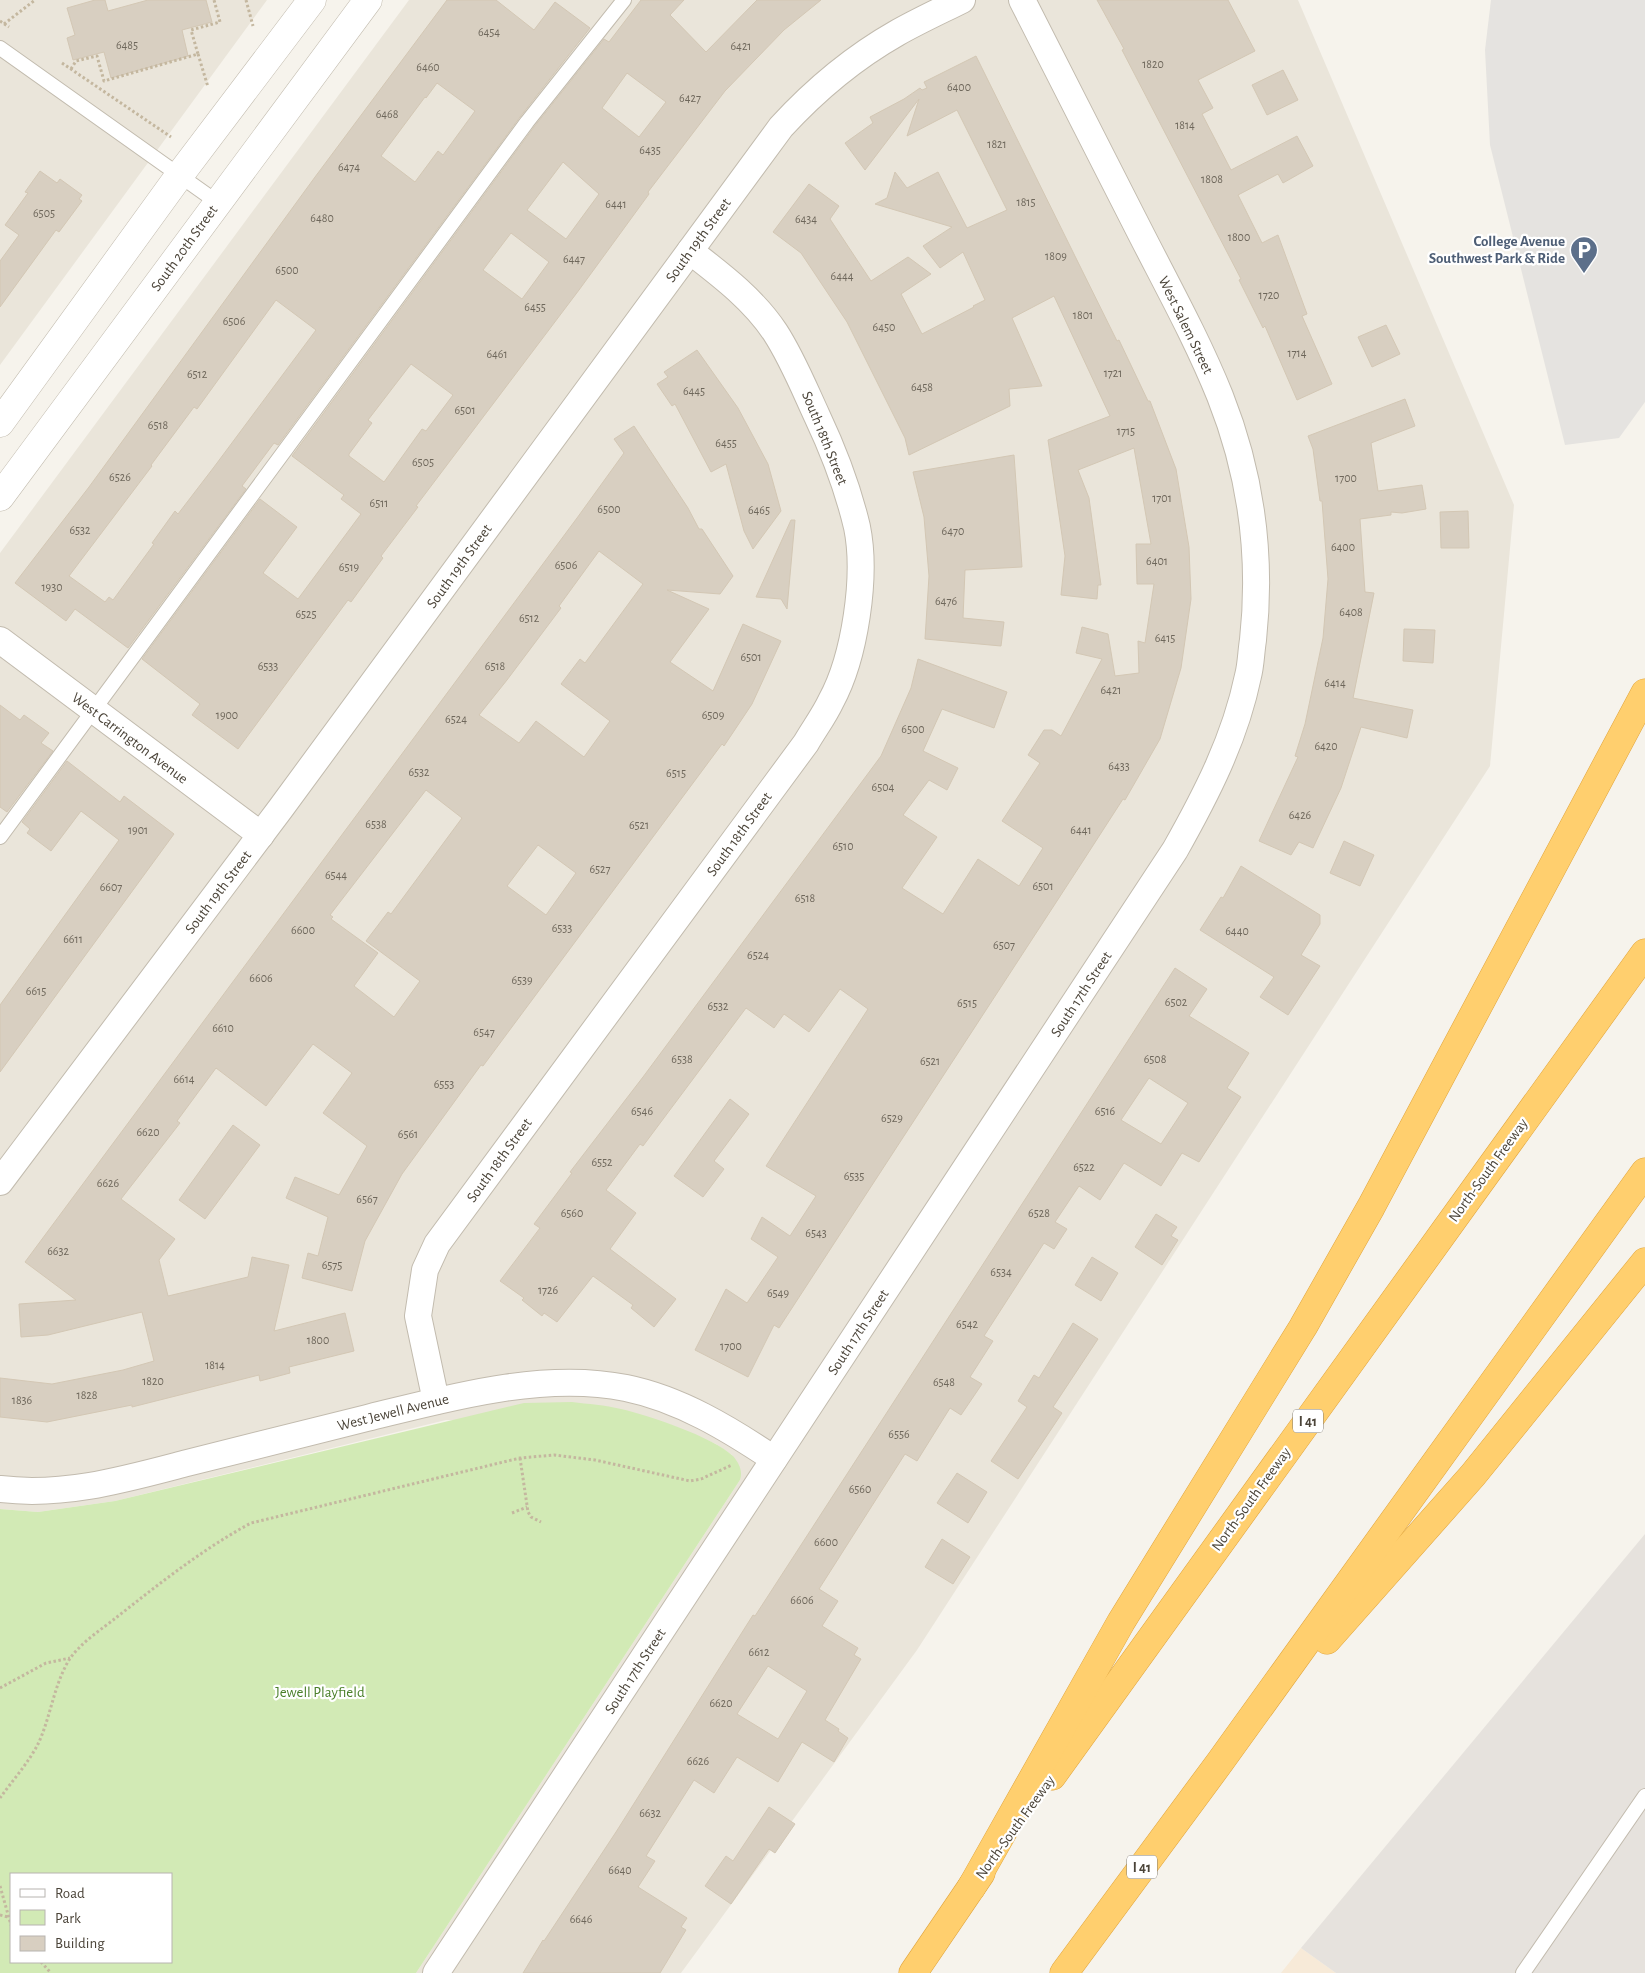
<svg xmlns="http://www.w3.org/2000/svg" width="1645" height="1973" font-family="'Alegreya Sans',sans-serif">
  <style>
    .residential { fill: #eae5da }
    .commercial { fill: #f7ead8 }
    .industrial { fill: #e6e2dd }
    .green { fill: #d2eab5; fill-rule: evenodd }
    .parking { fill: #e5e3e0 }
    .building { fill: #d8cfc1; stroke: #d3c7b4; fill-rule: evenodd }
    .lines { fill: none; stroke-linecap: round; stroke-linejoin: round }
    .service-casing { stroke: #c2bbae; stroke-width: 16 }
    .minor-casing { stroke: #c2bbae; stroke-width: 28 }
    .tertiary-casing { stroke: #c2bbae; stroke-width: 29 }
    .motorway-casing { stroke: #e0a43c; stroke-width: 29 }
    .path { stroke: #c4b79f; stroke-width: 3; stroke-dasharray: 2.5 2.5; stroke-linecap: butt }
    .service { stroke: #fff; stroke-width: 14 }
    .minor { stroke: #fff; stroke-width: 26 }
    .tertiary { stroke: #fff; stroke-width: 28 }
    .motorway { stroke: #ffcf6e; stroke-width: 28 }
    .labels { text-anchor: middle; stroke-width: 4.5; stroke-linejoin: round; paint-order: stroke }
    .number-label { font-size: 12px; fill: #6e675b }
    .shield { fill: #fff; stroke: #817c74; stroke-width: 1 }
    .shield-label { font-size: 14px; font-weight: bold; fill: #4b4439 }
    .street-label { font-size: 15px; fill: #4b4439; stroke: #fff }
    .service-label { font-size: 15px; font-weight: bold; fill: #4e5e75; stroke: #fff; text-anchor: end }
    .park-label { font-size: 15px; fill: #4a7f2a; stroke: #fff }
  </style>
  <rect width="100%" height="100%" fill="#f6f3ec"/>
  <!-- residential -->
  <g class="residential">
    <polygon points="0,0 267,0 0,365"/>
    <polygon points="409,0 1298,0 1514,505 1490,766 917,1650 681,1973 416,1973 740,1480 732,1455 716,1444 669,1424 446,1420 115,1501 38,1512 0,1509 0,553"/>
  </g>
  <!-- commercial -->
  <polygon class="commercial" points="1301,1948 1336,1973 1281,1973"/>
  <!-- industrial -->
  <polygon class="industrial" points="1645,1534 1645,1973 1336,1973 1301,1948"/>
  <!-- green -->
  <path class="green" d="M 572,1402 C 588,1404 605,1405 621,1409 C 648,1415 713,1437 733,1456 C 739,1463 743,1471 740,1480 L 416,1973 L 0,1973 L 0,1509 L 38,1512 L 115,1501 L 524,1403 ZM 11,1874 L 171,1874 L 171,1962 L 11,1962 Z"/>
  <!-- parking -->
  <polygon class="parking" points="1491,0 1645,0 1645,402 1619,438 1565,445 1490,145 1485,50"/>
  <!-- building -->
  <g class="building">
    <polygon points="95,0 105,0 108,11 148,0 206,0 212,22 182,30 188,56 111,78 104,52 73,60 67,38 75,35 67,8"/>
    <path d="M 447,0 L 496,0 L 534,30 L 555,2 L 590,28 L 520,117 L 278,445 L 274,443 L 242,486 L 246,489 L 128,648 L 75,609 L 66,621 L 15,583 L 89,487 L 315,177 ZM 437,83 L 475,111 L 443,155 L 438,151 L 415,182 L 381,156 L 425,97 L 426,98 ZM 276,300 L 316,330 L 214,467 L 178,514 L 175,511 L 152,543 L 154,544 L 113,600 L 109,597 L 105,602 L 69,576 L 152,466 L 151,465 L 194,407 L 197,409 Z"/>
    <path d="M 641,0 L 684,0 L 670,15 L 706,52 L 757,0 L 821,0 L 784,30 L 725,91 L 648,192 L 649,194 L 579,290 L 416,506 L 418,507 L 381,556 L 383,558 L 351,602 L 348,600 L 238,749 L 192,715 L 200,704 L 142,659 L 260,499 L 297,527 L 263,573 L 298,599 L 361,514 L 341,499 L 344,495 L 292,456 L 534,127 L 604,39 L 609,42 ZM 627,73 L 666,102 L 639,137 L 602,108 ZM 563,162 L 599,194 L 566,239 L 527,210 ZM 511,233 L 549,262 L 522,299 L 483,270 ZM 411,364 L 453,395 L 426,431 L 422,429 L 384,482 L 349,456 L 349,454 L 372,423 L 368,420 Z"/>
    <polygon points="1097,0 1228,0 1255,51 1198,80 1213,108 1202,114 1231,170 1297,136 1313,166 1283,183 1278,174 1238,195 1262,243 1278,235 1307,314 1302,316 1332,384 1297,400 1265,326 1263,328 1239,280 1241,279 1122,50 1124,49"/>
    <polygon points="976,56 1117,341 1119,340 1148,401 1150,401 1176,469 1189,547 1191,599 1181,668 1160,739 1125,800 1123,799 1083,861 779,1328 774,1325 748,1377 695,1350 726,1289 747,1303 778,1257 751,1239 762,1217 790,1236 816,1196 766,1166 868,1009 840,989 809,1032 784,1014 774,1028 746,1008 643,1146 640,1144 606,1190 636,1213 610,1249 676,1299 654,1327 631,1308 633,1305 593,1276 557,1322 544,1313 542,1316 522,1300 524,1298 500,1281 540,1228 534,1224 572,1173 570,1172 643,1077 881,756 911,688 918,659 1007,692 994,728 942,709 923,751 958,768 947,790 929,780 903,815 937,837 902,888 943,914 978,859 1019,886 1043,848 1002,821 1040,763 1028,755 1044,730 1052,730 1061,736 1102,659 1076,653 1082,627 1108,634 1115,676 1139,673 1138,641 1145,643 1154,584 1137,584 1136,544 1151,544 1134,448 1078,470 1089,498 1101,585 1098,585 1097,599 1061,595 1065,556 1048,440 1110,416 1054,296 1012,318 1042,386 1009,389 1010,406 909,455 905,438 847,322 801,253 773,232 809,184 839,206 830,219 871,281 908,257 931,274 901,294 922,334 974,307 973,306 985,300 963,252 940,268 923,246 952,227 875,204 887,198 895,172 907,188 938,172 967,228 1007,210 957,110 907,136 919,99 865,170 845,143 873,123 870,117 904,99 920,88 922,90 927,88 924,82"/>
    <polygon points="1283,70 1298,100 1267,115 1252,85"/>
    <polygon points="40,171 57,183 60,179 82,195 79,199 82,201 59,232 56,230 0,307 0,261 19,235 5,225 28,193 25,192"/>
    <polygon points="1386,325 1400,354 1372,367 1358,337"/>
    <polygon points="697,350 738,408 768,464 781,511 753,549 744,531 726,464 711,472 675,404 672,406 657,384 668,377 664,372"/>
    <polygon points="1405,399 1415,426 1371,443 1378,491 1422,485 1426,509 1402,513 1391,512 1391,515 1360,519 1365,592 1374,593 1353,698 1413,710 1407,738 1361,727 1341,788 1313,848 1299,842 1291,855 1259,841 1298,757 1295,756 1305,724 1323,638 1328,579 1322,501 1320,501 1313,449 1308,436"/>
    <path d="M 634,426 L 688,508 L 699,529 L 702,529 L 733,576 L 720,594 L 667,590 L 709,609 L 670,662 L 713,691 L 743,624 L 781,641 L 752,704 L 724,746 L 722,744 L 483,1066 L 481,1065 L 402,1174 L 365,1241 L 352,1291 L 302,1278 L 308,1253 L 318,1256 L 328,1217 L 286,1198 L 295,1177 L 339,1195 L 367,1146 L 323,1113 L 352,1073 L 313,1044 L 266,1106 L 216,1068 L 177,1121 L 180,1123 L 121,1199 L 175,1239 L 159,1260 L 168,1296 L 248,1277 L 252,1257 L 289,1265 L 274,1331 L 345,1313 L 354,1351 L 289,1367 L 290,1373 L 260,1381 L 259,1375 L 132,1407 L 132,1405 L 47,1422 L 0,1417 L 0,1378 L 52,1384 L 123,1370 L 154,1361 L 142,1312 L 48,1335 L 21,1337 L 19,1304 L 76,1300 L 25,1262 L 577,518 L 624,453 L 614,439 ZM 599,551 L 643,584 L 585,663 L 580,659 L 561,684 L 610,721 L 584,757 L 536,721 L 519,743 L 479,715 L 507,680 L 561,608 L 559,606 ZM 426,790 L 462,818 L 391,914 L 388,912 L 366,941 L 420,981 L 394,1017 L 354,986 L 378,953 L 331,919 L 333,917 L 330,915 ZM 538,845 L 576,873 L 546,915 L 507,886 Z"/>
    <polygon points="1014,455 1022,567 965,570 963,618 1004,622 1001,646 925,639 929,576 924,517 913,472"/>
    <polygon points="1468,511 1469,548 1441,548 1440,512"/>
    <polygon points="791,520 795,520 787,609 781,599 756,597"/>
    <polygon points="1404,629 1435,630 1433,663 1403,661"/>
    <polygon points="0,705 20,720 24,715 49,733 41,743 53,751 7,812 0,807"/>
    <polygon points="67,761 120,802 124,796 174,834 0,1072 0,1005 119,840 81,811 51,851 27,833 30,829 22,822"/>
    <polygon points="1344,841 1374,855 1360,886 1330,873"/>
    <polygon points="1241,866 1320,915 1320,924 1301,955 1320,966 1288,1015 1260,997 1274,977 1200,930 1221,897 1223,898"/>
    <path d="M 1175,968 L 1207,989 L 1189,1016 L 1249,1053 L 1227,1088 L 1241,1097 L 1199,1162 L 1182,1153 L 1161,1186 L 1124,1163 L 1100,1200 L 1079,1186 L 1055,1222 L 1067,1229 L 1054,1249 L 1044,1243 L 984,1336 L 993,1341 L 970,1377 L 982,1384 L 961,1415 L 950,1408 L 917,1461 L 905,1454 L 819,1589 L 838,1601 L 822,1626 L 858,1648 L 854,1655 L 861,1659 L 825,1720 L 839,1729 L 838,1731 L 848,1738 L 834,1762 L 802,1742 L 778,1782 L 737,1757 L 714,1793 L 694,1780 L 646,1856 L 655,1861 L 638,1887 L 687,1918 L 681,1927 L 686,1930 L 660,1973 L 523,1973 L 543,1940 L 544,1941 L 616,1832 L 753,1615 L 755,1616 ZM 1149,1078 L 1188,1103 L 1161,1144 L 1121,1120 ZM 768,1666 L 807,1691 L 778,1739 L 737,1714 Z"/>
    <polygon points="730,1099 749,1114 714,1161 724,1169 703,1197 674,1176"/>
    <polygon points="233,1125 260,1145 205,1219 179,1200"/>
    <polygon points="1156,1214 1177,1227 1171,1236 1178,1240 1162,1265 1135,1247"/>
    <polygon points="1092,1257 1118,1273 1101,1301 1075,1285"/>
    <polygon points="1073,1323 1098,1339 1053,1407 1062,1413 1018,1479 991,1461 1027,1407 1018,1401 1034,1375 1039,1378"/>
    <polygon points="957,1473 987,1492 968,1523 937,1503"/>
    <polygon points="942,1539 970,1557 953,1584 925,1567"/>
    <polygon points="769,1807 795,1824 775,1853 769,1849 731,1904 705,1886 726,1856 733,1861"/>
  </g>
  <g class="lines">
    <!-- service casing -->
    <g class="service-casing">
      <g id="service">
        <polyline points="0,48 217,202"/>
        <polyline points="0,837 527,122 624,0"/>
        <polyline points="1523,1973 1645,1796"/>
      </g>
    </g>
    <!-- minor casing -->
    <g class="minor-casing">
      <g id="minor">
        <polyline points="0,640 261,835"/>
        <path d="M 0,1182 L 281,808 L 781,127 C 815,90 853,58 897,33 C 918,21 940,11 962,0"/>
        <path d="M 436,1401 L 418,1316 L 425,1270 L 437,1244 L 806,743 C 814,729 824,716 831,701 C 855,657 867,576 857,527 C 848,489 834,452 817,416 C 804,388 792,358 775,332 C 753,299 721,275 690,251"/>
        <path d="M 0,1489 C 64,1497 126,1479 187,1463 C 247,1448 307,1433 367,1418 C 448,1398 543,1371 626,1388 C 680,1399 729,1429 774,1459"/>
        <path d="M 436,1973 L 1175,850 C 1206,795 1235,739 1248,676 C 1251,665 1251,652 1253,640 C 1262,557 1251,474 1220,396 C 1197,339 1167,285 1139,230 C 1100,153 1061,77 1022,0"/>
      </g>
    </g>
    <!-- tertiary casing -->
    <g class="tertiary-casing">
      <g id="tertiary">
        <polyline points="0,423 179,176 312,0"/>
        <polyline points="0,497 368,0"/>
      </g>
    </g>
    <!-- motorway casing -->
    <g class="motorway-casing">
      <g id="motorway">
        <polyline points="1327,1640 1473,1475 1645,1262"/>
        <polyline points="1052,1776 1645,953"/>
        <polyline points="971,1888 1121,1622 1303,1327 1371,1207 1645,693"/>
        <polyline points="913,1973 981,1873"/>
        <polyline points="1064,1973 1220,1762 1645,1172"/>
      </g>
    </g>
    <!-- path -->
    <g class="path">
      <polyline points="246,0 253,26"/>
      <polyline points="0,21 9,27"/>
      <polyline points="4,24 35,0"/>
      <polyline points="198,54 208,87"/>
      <polyline points="62,63 171,137"/>
      <polyline points="71,69 76,61 97,56 104,81 198,54 191,30 220,22 214,0"/>
      <polyline points="520,1458 528,1512 531,1517 541,1522"/>
      <polyline points="512,1513 527,1507"/>
      <polyline points="0,1688 46,1663 70,1658"/>
      <path d="M 0,1798 C 12,1781 30,1761 39,1742 C 51,1715 54,1685 69,1660 C 80,1643 102,1629 117,1617 C 160,1583 203,1549 251,1523 L 520,1458 L 554,1455 L 595,1460 L 690,1481 L 701,1479 L 732,1465"/>
      <polyline points="0,1886 11,1925"/>
      <polyline points="0,1915 8,1917"/>
      <polyline points="41,1962 51,1973"/>
    </g>
    <!-- service -->
    <use href="#service" class="service"/>
    <!-- minor -->
    <use href="#minor" class="minor"/>
    <!-- tertiary -->
    <use href="#tertiary" class="tertiary"/>
    <!-- motorway -->
    <use href="#motorway" class="motorway"/>
  </g>
  <!-- icons -->
  <defs>
    <g id="parking-pin" transform="scale(1.4375)"><path d="M0 17L-7.5 6A9.5 9.5 0 1 1 7.5 6Z" fill="#5c6f8a" stroke="#fff"/><path d="M-3.5-5.5H1a3.5 3.5 0 0 1 0 7H-1V5.5H-3.5ZM-1-3.4V-.6H.8a1.4 1.4 0 0 0 0-2.8Z" fill="#fff"/></g>
  </defs>
  <g fill-rule="evenodd">
    <use href="#parking-pin" x="1584" y="250"/>
  </g>
  <g class="labels">
    <!-- number labels -->
    <g class="number-label">
      <text x="489" y="36">6454</text>
      <text x="127" y="49">6485</text>
      <text x="741" y="50">6421</text>
      <text x="1153" y="68">1820</text>
      <text x="428" y="71">6460</text>
      <text x="959" y="91">6400</text>
      <text x="690" y="102">6427</text>
      <text x="387" y="118">6468</text>
      <text x="1185" y="129">1814</text>
      <text x="997" y="148">1821</text>
      <text x="650" y="154">6435</text>
      <text x="349" y="171">6474</text>
      <text x="1212" y="183">1808</text>
      <text x="1026" y="206">1815</text>
      <text x="616" y="208">6441</text>
      <text x="44" y="217">6505</text>
      <text x="322" y="222">6480</text>
      <text x="806" y="223">6434</text>
      <text x="1239" y="241">1800</text>
      <text x="1056" y="260">1809</text>
      <text x="574" y="263">6447</text>
      <text x="287" y="274">6500</text>
      <text x="842" y="280">6444</text>
      <text x="1269" y="299">1720</text>
      <text x="535" y="311">6455</text>
      <text x="1083" y="319">1801</text>
      <text x="234" y="325">6506</text>
      <text x="884" y="331">6450</text>
      <text x="1297" y="357">1714</text>
      <text x="497" y="358">6461</text>
      <text x="1113" y="377">1721</text>
      <text x="197" y="378">6512</text>
      <text x="922" y="391">6458</text>
      <text x="694" y="395">6445</text>
      <text x="465" y="414">6501</text>
      <text x="158" y="429">6518</text>
      <text x="1126" y="435">1715</text>
      <text x="726" y="447">6455</text>
      <text x="423" y="466">6505</text>
      <text x="120" y="481">6526</text>
      <text x="1346" y="482">1700</text>
      <text x="1162" y="502">1701</text>
      <text x="379" y="507">6511</text>
      <text x="609" y="513">6500</text>
      <text x="759" y="514">6465</text>
      <text x="80" y="534">6532</text>
      <text x="953" y="535">6470</text>
      <text x="1343" y="551">6400</text>
      <text x="1157" y="565">6401</text>
      <text x="566" y="569">6506</text>
      <text x="349" y="571">6519</text>
      <text x="52" y="591">1930</text>
      <text x="946" y="605">6476</text>
      <text x="1351" y="616">6408</text>
      <text x="306" y="618">6525</text>
      <text x="529" y="622">6512</text>
      <text x="1165" y="642">6415</text>
      <text x="751" y="661">6501</text>
      <text x="268" y="670">6533</text>
      <text x="495" y="670">6518</text>
      <text x="1335" y="687">6414</text>
      <text x="1111" y="694">6421</text>
      <text x="227" y="719">1900</text>
      <text x="713" y="719">6509</text>
      <text x="456" y="723">6524</text>
      <text x="913" y="733">6500</text>
      <text x="1326" y="750">6420</text>
      <text x="1119" y="770">6433</text>
      <text x="419" y="776">6532</text>
      <text x="676" y="777">6515</text>
      <text x="883" y="791">6504</text>
      <text x="1300" y="819">6426</text>
      <text x="376" y="828">6538</text>
      <text x="639" y="829">6521</text>
      <text x="138" y="834">1901</text>
      <text x="1081" y="834">6441</text>
      <text x="843" y="850">6510</text>
      <text x="600" y="873">6527</text>
      <text x="336" y="879">6544</text>
      <text x="1043" y="890">6501</text>
      <text x="111" y="891">6607</text>
      <text x="805" y="902">6518</text>
      <text x="562" y="932">6533</text>
      <text x="303" y="934">6600</text>
      <text x="1237" y="935">6440</text>
      <text x="73" y="943">6611</text>
      <text x="1004" y="949">6507</text>
      <text x="758" y="959">6524</text>
      <text x="261" y="982">6606</text>
      <text x="522" y="984">6539</text>
      <text x="36" y="995">6615</text>
      <text x="1176" y="1006">6502</text>
      <text x="967" y="1007">6515</text>
      <text x="718" y="1010">6532</text>
      <text x="223" y="1032">6610</text>
      <text x="484" y="1036">6547</text>
      <text x="682" y="1063">6538</text>
      <text x="1155" y="1063">6508</text>
      <text x="930" y="1065">6521</text>
      <text x="184" y="1083">6614</text>
      <text x="444" y="1088">6553</text>
      <text x="642" y="1115">6546</text>
      <text x="1105" y="1115">6516</text>
      <text x="892" y="1122">6529</text>
      <text x="148" y="1136">6620</text>
      <text x="408" y="1138">6561</text>
      <text x="602" y="1166">6552</text>
      <text x="1084" y="1171">6522</text>
      <text x="854" y="1180">6535</text>
      <text x="108" y="1187">6626</text>
      <text x="367" y="1203">6567</text>
      <text x="572" y="1217">6560</text>
      <text x="1039" y="1217">6528</text>
      <text x="816" y="1237">6543</text>
      <text x="58" y="1255">6632</text>
      <text x="332" y="1269">6575</text>
      <text x="1001" y="1276">6534</text>
      <text x="548" y="1294">1726</text>
      <text x="778" y="1297">6549</text>
      <text x="967" y="1328">6542</text>
      <text x="318" y="1344">1800</text>
      <text x="731" y="1350">1700</text>
      <text x="215" y="1369">1814</text>
      <text x="153" y="1385">1820</text>
      <text x="944" y="1386">6548</text>
      <text x="87" y="1399">1828</text>
      <text x="22" y="1404">1836</text>
      <text x="899" y="1438">6556</text>
      <text x="860" y="1493">6560</text>
      <text x="826" y="1546">6600</text>
      <text x="802" y="1604">6606</text>
      <text x="759" y="1656">6612</text>
      <text x="721" y="1707">6620</text>
      <text x="698" y="1765">6626</text>
      <text x="650" y="1817">6632</text>
      <text x="620" y="1874">6640</text>
      <text x="581" y="1923">6646</text>
    </g>
    <!-- shield labels -->
    <g class="shield">
      <rect x="1293" y="1409.5" width="30" height="23" rx="4"/>
      <rect x="1127" y="1855.5" width="30" height="23" rx="4"/>
    </g>
    <g class="shield-label">
      <text x="1308" y="1426">I 41</text>
      <text x="1142" y="1872">I 41</text>
    </g>
    <!-- street labels -->
    <g class="street-label">
      <text transform="translate(698 240) rotate(-54)" y="5">South 19th Street</text>
      <text transform="translate(184 248) rotate(-54)" y="5">South 20th Street</text>
      <text transform="translate(1186 325) rotate(64)" y="5">West Salem Street</text>
      <text transform="translate(825 438) rotate(68)" y="5">South 18th Street</text>
      <text transform="translate(459 566) rotate(-54)" y="5">South 19th Street</text>
      <text transform="translate(130 738) rotate(37)" y="5">West Carrington Avenue</text>
      <text transform="translate(739 834) rotate(-54)" y="5">South 18th Street</text>
      <text transform="translate(218 892) rotate(-53)" y="5">South 19th Street</text>
      <text transform="translate(1081 994) rotate(-57)" y="5">South 17th Street</text>
      <text transform="translate(499 1160) rotate(-54)" y="5">South 18th Street</text>
      <text transform="translate(1488 1170) rotate(-54)" y="5">North-South Freeway</text>
      <text transform="translate(858 1332) rotate(-57)" y="5">South 17th Street</text>
      <text transform="translate(393 1412) rotate(-14)" y="5">West Jewell Avenue</text>
      <text transform="translate(1251 1499) rotate(-54)" y="5">North-South Freeway</text>
      <text transform="translate(635 1671) rotate(-57)" y="5">South 17th Street</text>
      <text transform="translate(1015 1827) rotate(-54)" y="5">North-South Freeway</text>
    </g>
    <!-- service labels -->
    <g class="service-label">
      <text x="1565" y="246">College Avenue<tspan x="1565" dy="17">Southwest Park &amp; Ride</tspan></text>
    </g>
    <!-- park labels -->
    <g class="park-label">
      <text x="320" y="1697">Jewell Playfield</text>
    </g>
  </g>
  <!-- legend -->
  <rect x="10" y="1873" width="162" height="90" fill="#ffffff" stroke="#b7b4b0"/>
  <rect x="20" y="1889" width="25" height="8" fill="#ffffff" stroke="#b7b4b0"/>
  <text x="55" y="1898" font-size="15" fill="#4b4439">Road</text>
  <rect x="20" y="1910" width="25" height="15" fill="#d2eab5" stroke="#b7b4b0"/>
  <text x="55" y="1923" font-size="15" fill="#4b4439">Park</text>
  <rect x="20" y="1936" width="25" height="15" fill="#d8cfc1" stroke="#b7b4b0"/>
  <text x="55" y="1948" font-size="15" fill="#4b4439">Building</text>
</svg>
